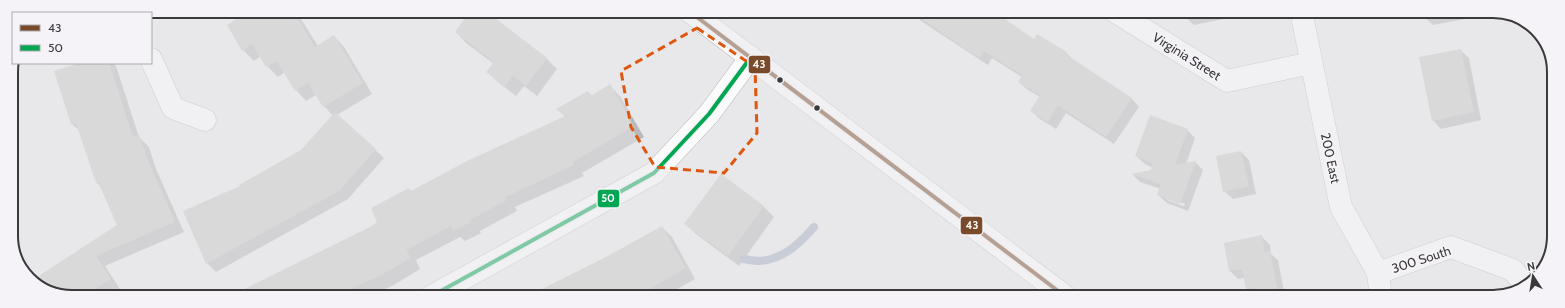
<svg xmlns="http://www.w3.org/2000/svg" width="1565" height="308" font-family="Cabin,sans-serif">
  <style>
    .shadow { fill: #0003; fill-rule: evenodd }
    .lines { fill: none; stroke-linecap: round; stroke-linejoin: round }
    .stream { stroke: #a5aec1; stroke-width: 8 }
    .building { fill: #c8c7c7 }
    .street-casing { stroke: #b3b2b4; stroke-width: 23 }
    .secondary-casing { stroke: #b3b2b4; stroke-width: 23 }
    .street { stroke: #fcfbfc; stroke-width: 22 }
    .secondary { stroke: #fcfbfc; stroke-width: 22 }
    .bus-1-casing { stroke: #f5f3f8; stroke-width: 7 }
    .bus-2-casing { stroke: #f5f3f8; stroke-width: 7 }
    .bus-1 { stroke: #7a4b2a; stroke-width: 4 }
    .bus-2 { stroke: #00a651; stroke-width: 4 }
    .marked { fill: none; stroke: #df570e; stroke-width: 3; stroke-dasharray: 8 5; stroke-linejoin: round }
    .bus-dot { fill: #3a393b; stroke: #f5f3f8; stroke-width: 1.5 }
    .labels { text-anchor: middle; stroke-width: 3.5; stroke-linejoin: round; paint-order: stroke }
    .street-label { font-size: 13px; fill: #3a393b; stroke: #f5f3f8 }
    .rim { fill: none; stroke: #3a393b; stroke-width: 2 }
    .line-badge { stroke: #f5f3f8; stroke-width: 1.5 }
    .badge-label { font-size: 11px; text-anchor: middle; font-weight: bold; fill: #fff }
  </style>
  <rect width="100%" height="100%" fill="#e8e7ea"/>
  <!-- shadow -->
  <g class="shadow">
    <polygon points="252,11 296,11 318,46 334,36 344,47 372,94 337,115 384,158 348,199 216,272 207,263 241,187 302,151 333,116 324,106 316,95 306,101 296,90 285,72 278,77 267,66 261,56 254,61 243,50"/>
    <polygon points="484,11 547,59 557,69 537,96 524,86 516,96 498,82 487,72 494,64 466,43 456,32"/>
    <polygon points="1184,11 1227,11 1228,18 1194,25 1185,17"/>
    <polygon points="913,12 1034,40 1066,53 1075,61 1131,98 1139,107 1114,144 1066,113 1056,129 1040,119 1031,111 1040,97 1028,90 1019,82 1022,77 992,58 988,65 921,21"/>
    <polygon points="1422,12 1449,12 1428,16 1428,18 1460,12 1502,12 1433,25 1424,17"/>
    <polygon points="1460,50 1469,58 1481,120 1441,129 1433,120"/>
    <polygon points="83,63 113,63 116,66 139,137 149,147 156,169 184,232 105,266 120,289 109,296 64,296 32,282 118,226 101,187 97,183 80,131 72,124"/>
    <polygon points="610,86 620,96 644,137 582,173 584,176 515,207 517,211 480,231 481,233 465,241 460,237 416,260 420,269 392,286 367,297 240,296 239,293 371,227 379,222 412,192 565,117 558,109 588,92 592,96"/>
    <path d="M 1187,130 L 1195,138 L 1186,164 L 1195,162 L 1203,170 L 1188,211 L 1167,203 L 1158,195 L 1161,189 L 1140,182 L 1133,175 L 1152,171 L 1153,168 L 1145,164 L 1136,156 ZM 1167,198 L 1185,204 L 1184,206 L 1167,200 Z"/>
    <polygon points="1241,152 1249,160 1256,194 1233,199 1224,191"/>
    <polygon points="721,176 764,207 774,217 739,266 696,234 686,224"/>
    <polygon points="662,227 672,237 695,279 663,297 540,297"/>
    <polygon points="1261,236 1270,245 1271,254 1278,260 1285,297 1255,297 1247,288 1244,278 1238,279 1230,271 1225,243"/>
    <polygon points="817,289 826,297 811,297"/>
    <polygon points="730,292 734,297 722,297"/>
  </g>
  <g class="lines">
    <!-- stream -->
    <path class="stream" d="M 744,259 C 749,260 755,261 759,261 C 783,260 800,243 814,227"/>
  </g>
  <!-- building -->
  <g class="building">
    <polygon points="250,11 293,11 315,47 334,35 363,83 323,107 308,83 295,91 277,61 266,67 252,44 242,51 227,25"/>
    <polygon points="470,11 486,11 547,58 526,86 513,76 505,86 486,72 494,62 455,32"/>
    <polygon points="910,11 993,11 1034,39 1037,34 1067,52 1065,54 1132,98 1106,137 1058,105 1048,122 1030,111 1040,95 1018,82 1022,75 984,51 979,58"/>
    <polygon points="1461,49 1474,112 1432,121 1419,57"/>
    <polygon points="80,63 109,63 133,137 139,135 147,158 175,222 96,256 111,279 84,296 64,296 31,281 117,225 98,182 96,183 76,123 71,124 54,71"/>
    <polygon points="610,84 634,126 573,162 574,165 506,197 507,200 470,220 471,222 453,231 451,226 406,250 411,258 381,275 333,297 230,296 370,227 377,222 371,208 409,188 411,191 467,161 565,116 556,109 588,91 591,96"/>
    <polygon points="335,112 376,149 339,191 206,264 183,211 240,186 239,185 301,150"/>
    <polygon points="1150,115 1188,129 1175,165 1196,161 1180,204 1157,195 1161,184 1131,174 1151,170 1153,163 1135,156"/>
    <polygon points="1241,151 1249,186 1223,192 1216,156"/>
    <polygon points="721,174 764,206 728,256 684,224"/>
    <polygon points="662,226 686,268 636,297 526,297 606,257"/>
    <polygon points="1262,235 1265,252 1270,251 1279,297 1255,297 1253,288 1246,289 1242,269 1229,271 1224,243"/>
  </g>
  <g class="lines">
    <!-- street casing -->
    <g class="street-casing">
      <g id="street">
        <polyline points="113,11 119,13"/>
        <polyline points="1114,11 1227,81 1311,63"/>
        <polyline points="1301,11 1341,207 1378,273 1381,297"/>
        <polyline points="82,13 85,11"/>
        <polyline points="151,59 173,108 205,120"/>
        <polyline points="1378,273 1451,247 1513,270 1525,285"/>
        <polyline points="430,297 654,173 709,114 751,57"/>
      </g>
    </g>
    <!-- secondary casing -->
    <g class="secondary-casing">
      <polyline id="secondary" points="689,11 1066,297"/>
    </g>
    <!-- street -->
    <use href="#street" class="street"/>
    <!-- secondary -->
    <use href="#secondary" class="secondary"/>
    <!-- bus-1 casing -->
    <g class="bus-1-casing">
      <polyline id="bus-1" points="689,11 1066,297"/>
    </g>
    <!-- bus-2 casing -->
    <g class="bus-2-casing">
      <polyline id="bus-2" points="430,297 654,173 709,114 751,57"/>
    </g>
    <!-- bus-1 -->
    <use href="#bus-1" class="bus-1"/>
    <!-- bus-2 -->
    <use href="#bus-2" class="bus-2"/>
  </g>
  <!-- marked area -->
  <path d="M0 0H1565V308H0ZM 697,28 L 755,67 L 757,133 L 724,173 L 655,167 L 631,127 L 621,71 Z" fill="#e8e7ea" fill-opacity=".55" fill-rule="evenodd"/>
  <path class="marked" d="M 697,28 L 755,67 L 757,133 L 724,173 L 655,167 L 631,127 L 621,71 Z"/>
  <!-- markers -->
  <g class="bus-dot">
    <circle cx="780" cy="80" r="3.5"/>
    <circle cx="817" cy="108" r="3.5"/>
  </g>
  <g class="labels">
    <!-- street labels -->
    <g class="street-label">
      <text transform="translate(1187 56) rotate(32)" y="5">Virginia Street</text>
      <text transform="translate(1331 158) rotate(78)" y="5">200 East</text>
      <text transform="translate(1421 259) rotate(-18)" y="5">300 South</text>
    </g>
  </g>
  <!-- crop -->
  <path d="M0 0H1565V308H0ZM72 18H1493A54 54 0 0 1 1547 72V236A54 54 0 0 1 1493 290H72A54 54 0 0 1 18 236V72A54 54 0 0 1 72 18Z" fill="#f5f3f8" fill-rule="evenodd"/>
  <path class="rim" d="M72 18H1493A54 54 0 0 1 1547 72V236A54 54 0 0 1 1493 290H72A54 54 0 0 1 18 236V72A54 54 0 0 1 72 18Z"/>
  <g class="line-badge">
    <rect x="748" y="55" width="23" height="19" rx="4" fill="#7a4b2a"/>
    <rect x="597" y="189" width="23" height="19" rx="4" fill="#00a651"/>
    <rect x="960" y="216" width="23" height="19" rx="4" fill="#7a4b2a"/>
  </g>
  <g class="badge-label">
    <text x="759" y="68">43</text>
    <text x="608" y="202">50</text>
    <text x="972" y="229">43</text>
  </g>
  <!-- legend -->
  <rect x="12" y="12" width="140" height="52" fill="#f5f3f8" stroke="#aaa9ac"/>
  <rect x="20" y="25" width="20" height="6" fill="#7a4b2a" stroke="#aaa9ac"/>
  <text x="48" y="32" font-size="12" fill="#3a393b">43</text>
  <rect x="20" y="45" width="20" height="6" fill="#00a651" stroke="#aaa9ac"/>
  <text x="48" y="52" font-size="12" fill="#3a393b">50</text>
  <!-- north arrow -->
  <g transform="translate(1533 276) rotate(348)" stroke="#f5f3f8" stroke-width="3" paint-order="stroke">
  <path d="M0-3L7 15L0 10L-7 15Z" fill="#3a393b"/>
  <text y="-6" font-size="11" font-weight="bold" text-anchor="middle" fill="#3a393b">N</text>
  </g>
</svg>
